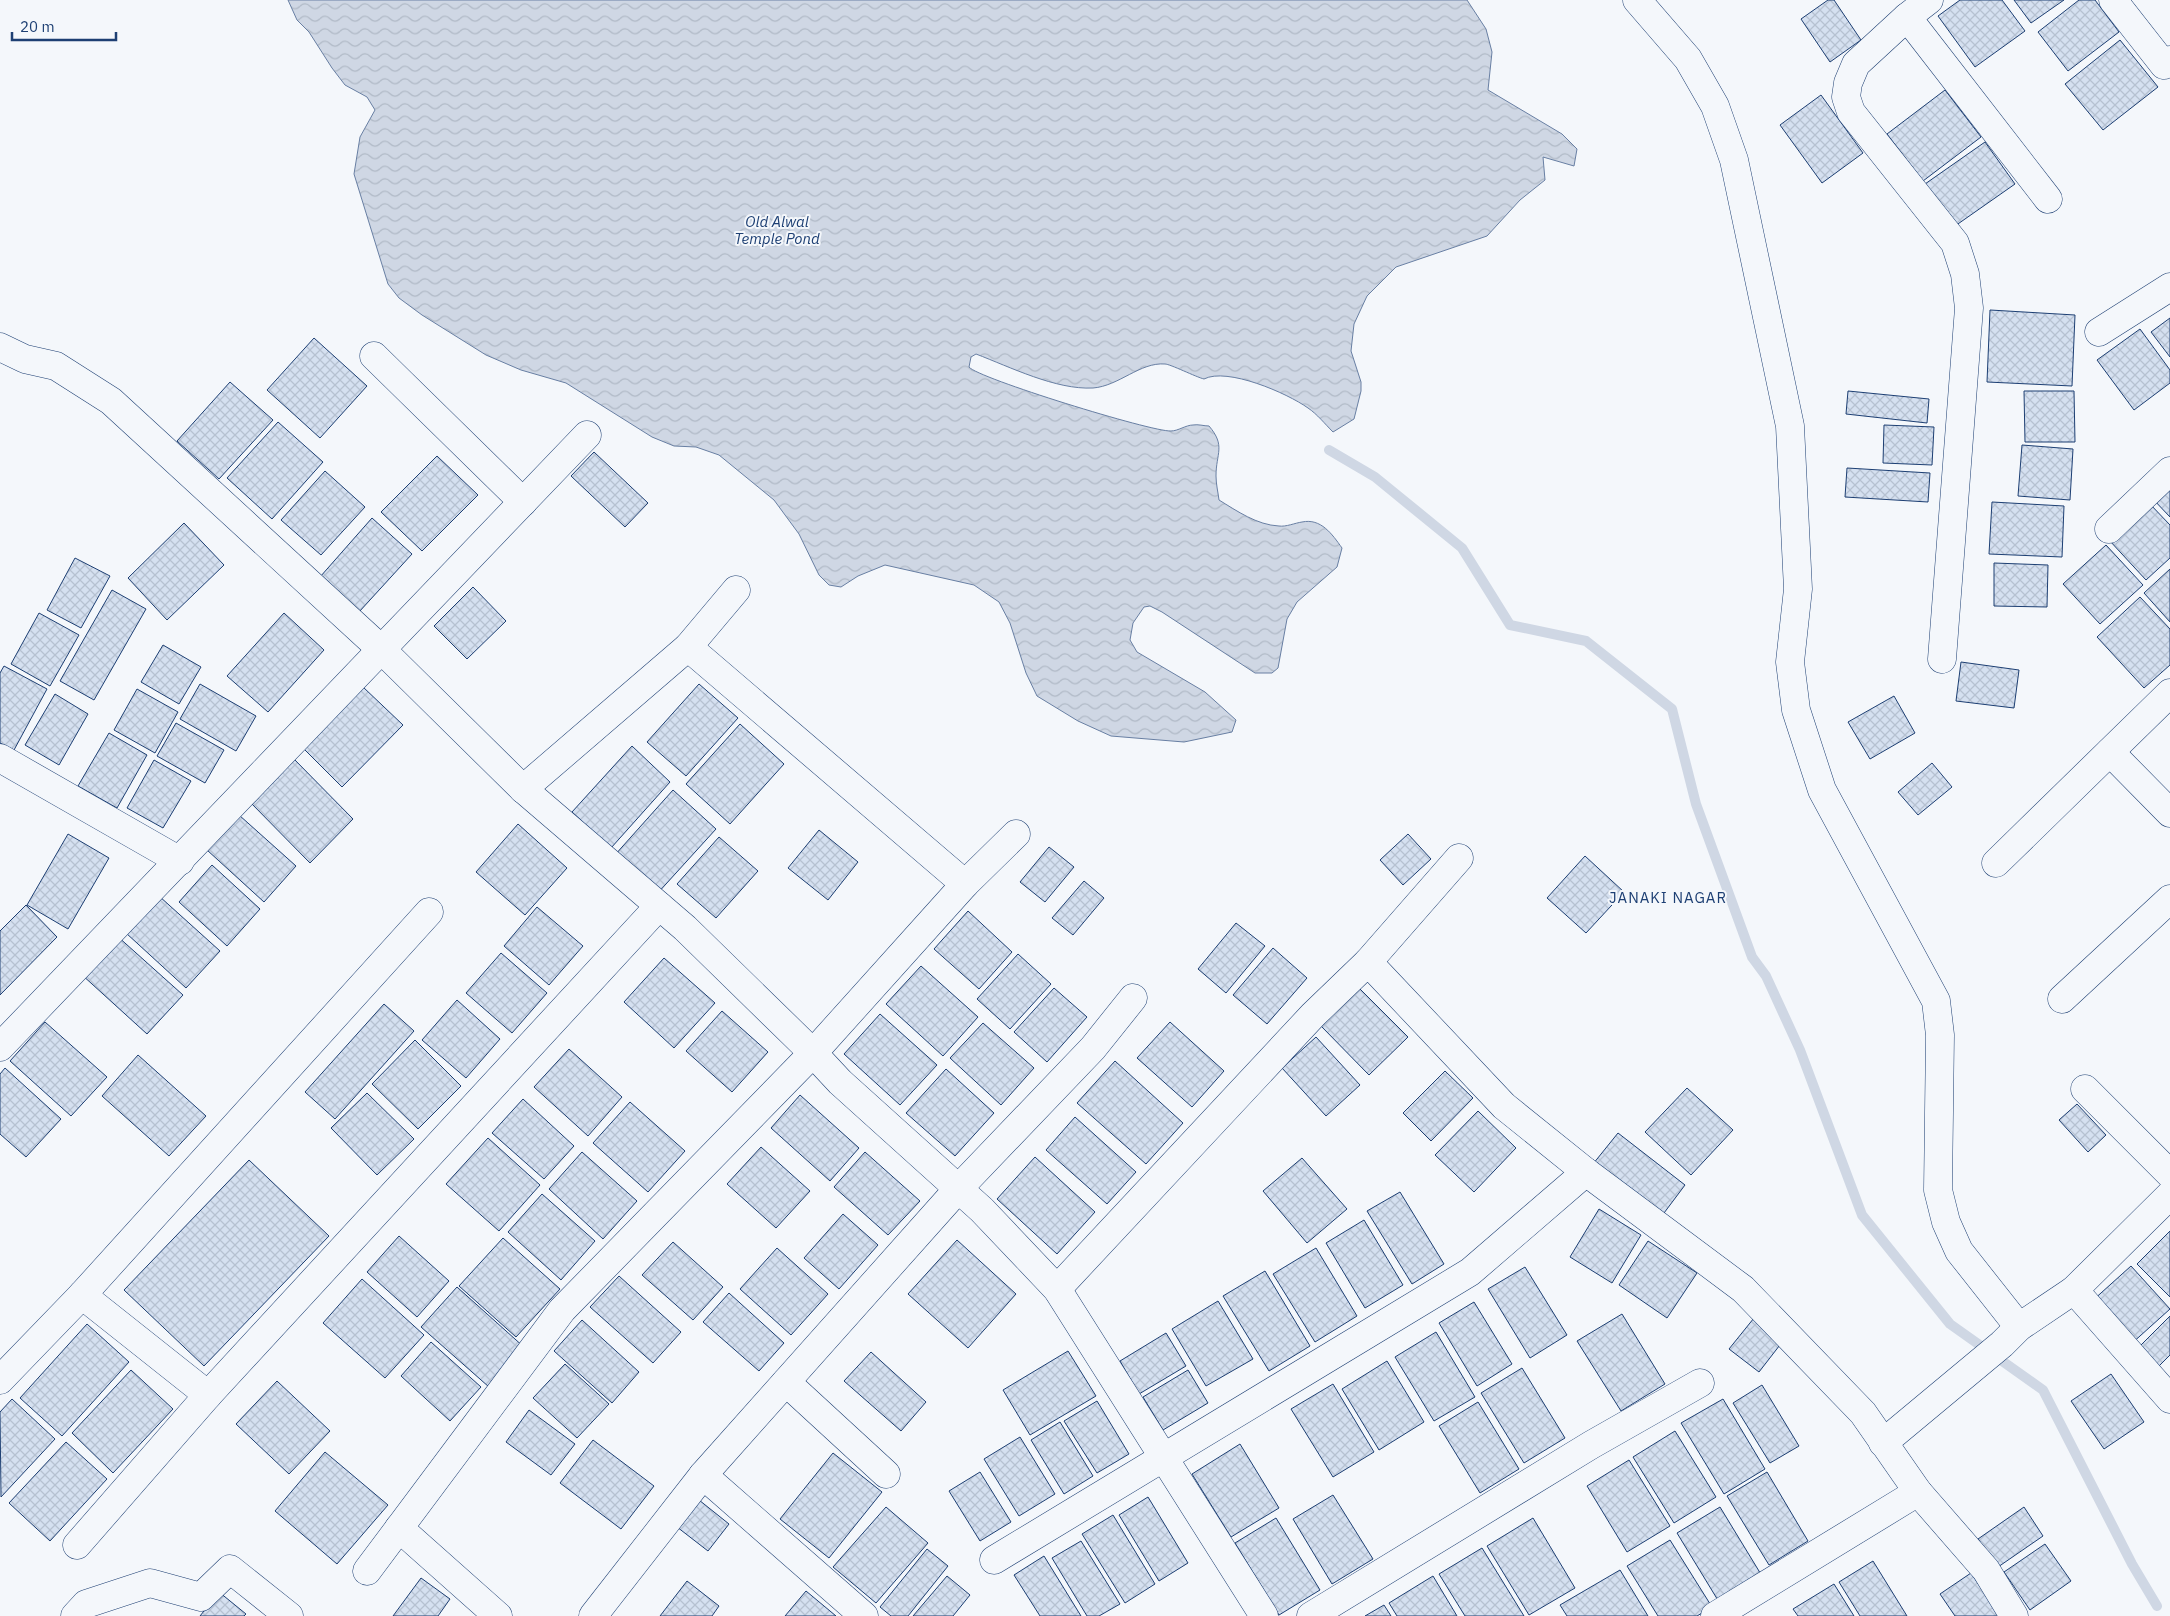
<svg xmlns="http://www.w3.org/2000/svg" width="2170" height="1616" font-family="'IBM Plex Sans',sans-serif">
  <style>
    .water { fill: url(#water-waves); stroke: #687fa3 }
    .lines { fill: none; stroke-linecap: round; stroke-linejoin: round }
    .stream { stroke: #cfd7e4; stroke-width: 10 }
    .building { fill: url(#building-cross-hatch); stroke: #1d3f73 }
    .minor-casing { stroke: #1d3f73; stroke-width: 29 }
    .minor { stroke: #f4f7fb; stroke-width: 28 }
    .labels { text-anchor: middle; stroke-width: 4; stroke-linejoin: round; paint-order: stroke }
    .water-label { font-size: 15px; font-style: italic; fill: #1d3f73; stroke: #f4f7fb }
    .neighbourhood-label { font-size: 15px; letter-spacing: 1px; fill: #1d3f73; stroke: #f4f7fb }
  </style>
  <defs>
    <pattern id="water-waves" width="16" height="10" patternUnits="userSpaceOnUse" patternTransform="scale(1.25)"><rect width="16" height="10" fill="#cfd7e4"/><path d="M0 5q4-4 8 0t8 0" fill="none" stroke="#b1bac7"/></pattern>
    <pattern id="building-cross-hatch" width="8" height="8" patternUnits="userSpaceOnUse" patternTransform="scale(1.25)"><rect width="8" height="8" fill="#d5e0f0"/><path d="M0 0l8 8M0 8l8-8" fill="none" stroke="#b6c1d1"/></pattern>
  </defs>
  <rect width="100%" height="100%" fill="#f4f7fb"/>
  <!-- water -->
  <path class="water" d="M 288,0 L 1467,0 L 1486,29 L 1492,52 L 1488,90 L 1562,134 L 1577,149 L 1574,166 L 1543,157 L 1545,180 L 1520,200 L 1487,236 L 1396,267 L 1367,296 L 1354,324 L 1351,351 L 1361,382 L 1361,391 L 1354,419 L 1333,432 C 1325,424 1317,414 1308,408 C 1287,393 1227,367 1204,379 C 1196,377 1170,364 1165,364 C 1140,362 1119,386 1093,388 C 1056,390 1010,367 976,354 L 971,357 L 969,367 C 977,378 1152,432 1171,431 C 1178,431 1186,425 1193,425 C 1198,424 1204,426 1209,426 C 1226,446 1216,453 1216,476 C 1216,484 1218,492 1219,500 C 1237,511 1257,525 1279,526 C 1286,527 1295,523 1302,522 C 1321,518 1332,534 1342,548 L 1337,567 L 1297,602 L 1287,619 L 1278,668 L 1272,673 L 1255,673 L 1162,612 L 1150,606 L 1144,607 L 1133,623 L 1130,640 L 1137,652 L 1205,692 L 1236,720 L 1232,732 L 1184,742 L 1111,736 L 1078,721 L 1037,696 L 1026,673 L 1010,623 L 999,602 L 974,585 L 885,565 L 858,576 L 841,587 L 829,585 L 819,575 L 799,534 L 774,500 L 719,455 L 696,447 L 674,446 L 652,437 L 566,383 L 521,370 L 486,355 L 422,315 L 399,298 L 388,284 L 354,174 L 360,137 L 375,110 L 367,97 L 345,85 L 332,68 L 309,32 L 297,20 Z"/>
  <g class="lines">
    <!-- stream -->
    <polyline class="stream" points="1329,450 1375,477 1462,548 1510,625 1586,641 1672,709 1696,804 1752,957 1766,976 1800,1050 1862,1215 1950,1324 2043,1390 2132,1564 2157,1606"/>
  </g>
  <!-- building -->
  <g class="building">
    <polygon points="1828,0 1834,0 1861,40 1830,62 1801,19"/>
    <polygon points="1960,0 2002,0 2025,31 1975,67 1938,16"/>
    <polygon points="2014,0 2064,0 2031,23"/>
    <polygon points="2079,0 2095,0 2119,32 2068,71 2038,32"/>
    <polygon points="2120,40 2158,87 2103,130 2065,84"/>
    <polygon points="1945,90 1981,137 1923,181 1887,134"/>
    <polygon points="1821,95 1863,153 1822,183 1780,125"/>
    <polygon points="1985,142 2015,184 1955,226 1925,184"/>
    <polygon points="1990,310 2075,315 2072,386 1987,382"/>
    <polygon points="2170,318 2170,357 2151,332"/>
    <polygon points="2140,329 2170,370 2170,383 2134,410 2097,360"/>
    <polygon points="314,338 367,386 320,438 267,390"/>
    <polygon points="230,382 273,420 219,479 177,441"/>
    <polygon points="1848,391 1929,399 1927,423 1846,414"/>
    <polygon points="2024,391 2074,391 2075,442 2025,442"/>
    <polygon points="278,422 323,462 272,519 227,478"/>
    <polygon points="1884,425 1934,427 1932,465 1883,463"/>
    <polygon points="2022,445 2073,449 2070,500 2018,496"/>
    <polygon points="594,452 648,503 625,527 571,476"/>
    <polygon points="437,456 478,495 422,551 381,512"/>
    <polygon points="1847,468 1930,473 1928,502 1845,497"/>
    <polygon points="325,471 365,507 321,555 281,520"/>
    <polygon points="2170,481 2170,517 2152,498"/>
    <polygon points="1992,502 2064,506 2062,557 1989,554"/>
    <polygon points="2149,503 2170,525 2170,558 2146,580 2109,540"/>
    <polygon points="372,518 412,554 359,612 320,577"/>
    <polygon points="184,523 224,565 167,620 128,578"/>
    <polygon points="2106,545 2143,585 2100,624 2063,584"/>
    <polygon points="75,558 110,576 81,628 47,610"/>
    <polygon points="1994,563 2048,565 2047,607 1994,606"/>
    <polygon points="2170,569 2170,622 2144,593"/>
    <polygon points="473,587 506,621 467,659 434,626"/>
    <polygon points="112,590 146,609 94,700 60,681"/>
    <polygon points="2140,597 2170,629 2170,665 2144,688 2097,637"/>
    <polygon points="39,613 79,635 50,686 11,664"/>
    <polygon points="284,613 324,650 268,712 227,676"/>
    <polygon points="163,645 201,667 179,704 141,682"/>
    <polygon points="1961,662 2019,670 2014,708 1956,701"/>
    <polygon points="4,666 47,689 14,750 0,743 0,673"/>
    <polygon points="200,684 256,716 236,751 180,719"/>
    <polygon points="699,684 738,718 686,776 647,742"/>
    <polygon points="363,687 403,725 342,787 303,748"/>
    <polygon points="137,689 178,712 155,753 114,730"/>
    <polygon points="55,694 88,714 59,765 25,745"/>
    <polygon points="1894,696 1915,733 1870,759 1848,722"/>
    <polygon points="176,723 224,750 205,783 157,756"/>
    <polygon points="740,724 784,764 730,824 686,784"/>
    <polygon points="109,733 147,755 117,808 78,786"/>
    <polygon points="632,746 670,782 611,848 572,812"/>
    <polygon points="293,758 353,819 310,863 249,801"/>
    <polygon points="154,760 191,781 163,828 127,808"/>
    <polygon points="1932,763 1952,787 1918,815 1898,792"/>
    <polygon points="673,790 716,829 656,895 614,856"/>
    <polygon points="239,815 296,866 264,902 207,850"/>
    <polygon points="518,824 567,868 525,915 476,872"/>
    <polygon points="819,830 858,862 828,900 788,868"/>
    <polygon points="68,834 109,858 68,929 27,905"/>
    <polygon points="1408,834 1431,859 1403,885 1380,860"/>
    <polygon points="719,837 758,871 716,918 677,884"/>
    <polygon points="1049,847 1074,867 1045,902 1020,882"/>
    <polygon points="1585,856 1624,892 1586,933 1547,898"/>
    <polygon points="212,865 260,909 227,946 179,902"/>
    <polygon points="1084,881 1104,898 1073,935 1052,918"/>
    <polygon points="159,896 220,951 186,988 126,933"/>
    <polygon points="26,905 57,937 0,995 0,931"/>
    <polygon points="537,907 583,946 549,985 504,946"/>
    <polygon points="968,911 1012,952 979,989 934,949"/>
    <polygon points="1236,923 1265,946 1226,993 1198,969"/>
    <polygon points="116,935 183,995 147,1034 81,974"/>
    <polygon points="1273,948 1307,978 1267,1024 1233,995"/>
    <polygon points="501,953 547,993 512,1033 466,993"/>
    <polygon points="1018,954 1051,984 1010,1029 977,999"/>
    <polygon points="664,958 715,1003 674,1048 624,1002"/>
    <polygon points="921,966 978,1017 943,1056 886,1004"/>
    <polygon points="1054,988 1087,1017 1047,1062 1014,1032"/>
    <polygon points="1359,988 1408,1037 1369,1075 1321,1026"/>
    <polygon points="457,1000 500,1039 466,1078 422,1040"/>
    <polygon points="384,1004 414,1031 335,1119 305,1092"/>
    <polygon points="722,1011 768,1052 732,1092 686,1051"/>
    <polygon points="880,1014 937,1065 900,1105 844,1054"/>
    <polygon points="45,1022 107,1077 71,1116 10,1061"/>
    <polygon points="1170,1022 1224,1071 1192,1107 1137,1058"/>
    <polygon points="983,1023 1034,1068 1001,1105 950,1058"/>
    <polygon points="1316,1037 1360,1085 1326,1116 1282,1068"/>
    <polygon points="415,1040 461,1086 418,1129 372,1084"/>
    <polygon points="569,1049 622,1097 588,1136 534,1087"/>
    <polygon points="138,1055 206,1116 169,1156 102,1096"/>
    <polygon points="1115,1061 1183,1123 1146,1164 1077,1103"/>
    <polygon points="5,1068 61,1119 26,1157 0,1134 0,1074"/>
    <polygon points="946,1069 994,1113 955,1156 906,1113"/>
    <polygon points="1445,1071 1473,1098 1431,1141 1403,1113"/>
    <polygon points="1687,1088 1733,1130 1691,1175 1645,1132"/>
    <polygon points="367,1093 414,1139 377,1175 331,1128"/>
    <polygon points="800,1095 859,1148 830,1181 771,1128"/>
    <polygon points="523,1099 574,1146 544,1179 492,1133"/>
    <polygon points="630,1102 685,1151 648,1192 593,1143"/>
    <polygon points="2077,1104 2106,1135 2088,1152 2059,1120"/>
    <polygon points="1478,1111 1516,1148 1474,1192 1435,1155"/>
    <polygon points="1075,1117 1136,1172 1107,1204 1046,1150"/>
    <polygon points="1618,1133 1685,1185 1661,1217 1593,1164"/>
    <polygon points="488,1138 540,1185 499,1231 446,1184"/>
    <polygon points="761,1147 810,1191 776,1228 727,1184"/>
    <polygon points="582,1152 637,1201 603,1239 549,1189"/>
    <polygon points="865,1152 920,1201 888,1235 834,1187"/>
    <polygon points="1035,1157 1095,1212 1057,1254 997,1199"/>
    <polygon points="1302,1158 1347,1209 1307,1243 1263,1191"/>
    <polygon points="249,1160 329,1236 204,1366 124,1290"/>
    <polygon points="1400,1192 1444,1264 1412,1284 1367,1211"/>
    <polygon points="542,1194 595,1241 561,1280 508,1232"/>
    <polygon points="1599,1209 1641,1235 1612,1283 1570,1257"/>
    <polygon points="843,1214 878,1245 839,1289 804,1258"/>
    <polygon points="1364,1220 1403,1285 1365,1308 1326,1243"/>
    <polygon points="2170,1231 2170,1297 2137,1264"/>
    <polygon points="399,1236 449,1281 417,1317 367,1272"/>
    <polygon points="503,1238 560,1289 516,1337 459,1286"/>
    <polygon points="957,1240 1016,1294 968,1348 908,1294"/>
    <polygon points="1648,1241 1697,1273 1667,1318 1619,1285"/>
    <polygon points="673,1242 723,1287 693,1320 642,1275"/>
    <polygon points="777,1248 828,1294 791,1335 740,1289"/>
    <polygon points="1316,1248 1357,1316 1315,1342 1273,1274"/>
    <polygon points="2131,1266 2170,1309 2130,1345 2091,1302"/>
    <polygon points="1525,1267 1567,1335 1530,1358 1488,1289"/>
    <polygon points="1265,1271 1310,1346 1269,1371 1223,1296"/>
    <polygon points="619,1276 681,1332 653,1363 590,1307"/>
    <polygon points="362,1279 424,1335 385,1378 323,1323"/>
    <polygon points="457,1287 525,1348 489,1387 421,1327"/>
    <polygon points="729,1293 784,1343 759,1371 703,1322"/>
    <polygon points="1218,1301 1253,1359 1206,1386 1172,1329"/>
    <polygon points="1474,1302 1512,1364 1477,1386 1439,1323"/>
    <polygon points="1622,1314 1665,1384 1621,1411 1577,1341"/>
    <polygon points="2170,1316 2170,1355 2156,1369 2137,1349"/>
    <polygon points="1754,1318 1783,1341 1759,1372 1729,1349"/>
    <polygon points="582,1320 639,1372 612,1403 554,1351"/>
    <polygon points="87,1324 129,1362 62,1436 20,1398"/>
    <polygon points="1436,1332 1475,1397 1434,1421 1395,1357"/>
    <polygon points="1166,1333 1186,1366 1139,1394 1120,1361"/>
    <polygon points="431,1342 481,1387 450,1421 401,1376"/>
    <polygon points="1068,1351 1096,1396 1030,1435 1003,1390"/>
    <polygon points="871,1352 926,1402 901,1431 844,1381"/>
    <polygon points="1387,1361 1424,1422 1379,1450 1342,1389"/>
    <polygon points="565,1364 609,1404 577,1438 533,1398"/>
    <polygon points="1522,1368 1565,1438 1524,1463 1481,1393"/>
    <polygon points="131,1370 173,1409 113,1473 72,1433"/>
    <polygon points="1188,1370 1208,1403 1163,1430 1143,1397"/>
    <polygon points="2111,1374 2144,1422 2104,1449 2071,1401"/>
    <polygon points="277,1381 330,1431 289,1474 236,1424"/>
    <polygon points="1333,1384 1374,1452 1333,1477 1291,1409"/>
    <polygon points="1762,1385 1799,1446 1770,1463 1733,1403"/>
    <polygon points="12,1399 55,1439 1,1497 0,1412"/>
    <polygon points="1723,1399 1765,1469 1724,1494 1681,1423"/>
    <polygon points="1097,1401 1129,1454 1097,1473 1064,1421"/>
    <polygon points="1478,1402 1519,1469 1480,1493 1439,1426"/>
    <polygon points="529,1410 575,1444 551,1475 506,1442"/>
    <polygon points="1060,1422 1093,1476 1064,1494 1031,1440"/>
    <polygon points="1675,1431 1716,1497 1674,1523 1633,1457"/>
    <polygon points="1020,1437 1055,1494 1019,1516 984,1459"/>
    <polygon points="593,1440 654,1486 621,1529 560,1483"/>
    <polygon points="66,1442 107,1479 50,1541 9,1503"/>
    <polygon points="1240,1444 1279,1508 1231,1537 1192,1474"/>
    <polygon points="325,1452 388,1505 337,1564 275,1511"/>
    <polygon points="833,1453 882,1492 829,1558 780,1519"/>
    <polygon points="1629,1460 1670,1526 1627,1552 1587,1486"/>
    <polygon points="980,1472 1011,1522 980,1541 949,1491"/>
    <polygon points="1767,1472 1808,1541 1769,1565 1727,1496"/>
    <polygon points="1333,1495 1373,1559 1332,1584 1293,1519"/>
    <polygon points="1148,1497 1188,1563 1159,1581 1119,1515"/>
    <polygon points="699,1500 729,1524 708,1551 677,1527"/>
    <polygon points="886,1507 928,1543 876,1603 833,1567"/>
    <polygon points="1720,1507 1762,1576 1719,1602 1677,1533"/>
    <polygon points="2024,1507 2043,1536 1998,1567 1978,1539"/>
    <polygon points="1113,1515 1155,1584 1125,1603 1082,1534"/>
    <polygon points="1276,1518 1320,1590 1279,1615 1235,1543"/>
    <polygon points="1533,1518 1575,1588 1529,1615 1487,1546"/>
    <polygon points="1670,1540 1712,1607 1697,1616 1658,1616 1627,1566"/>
    <polygon points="1081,1541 1120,1604 1099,1616 1087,1616 1052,1558"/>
    <polygon points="2045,1544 2071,1581 2030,1610 2004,1572"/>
    <polygon points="1482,1548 1524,1616 1465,1616 1439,1574"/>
    <polygon points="927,1549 948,1566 908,1616 891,1616 880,1607"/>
    <polygon points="1044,1556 1081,1616 1040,1616 1014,1575"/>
    <polygon points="1873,1561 1907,1616 1860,1616 1839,1582"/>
    <polygon points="1620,1570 1648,1616 1567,1616 1560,1605"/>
    <polygon points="1971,1573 2000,1616 1955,1616 1940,1594"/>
    <polygon points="947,1576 970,1595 953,1616 913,1616"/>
    <polygon points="1433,1576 1457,1616 1397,1616 1389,1603"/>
    <polygon points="421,1578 450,1599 438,1616 393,1616"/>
    <polygon points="687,1581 719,1606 712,1616 660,1616"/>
    <polygon points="1834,1584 1854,1616 1798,1616 1793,1609"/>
    <polygon points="806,1591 836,1616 785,1616"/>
    <polygon points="219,1592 246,1614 244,1616 200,1616"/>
    <polygon points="1384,1605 1391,1616 1365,1616"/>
  </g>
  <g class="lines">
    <!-- minor casing -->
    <g class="minor-casing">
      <g id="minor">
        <polyline points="1637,0 1688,59 1715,106 1734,160 1790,426 1798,589 1790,662 1796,710 1822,790 1936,1001 1940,1035 1938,1190 1946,1222 1959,1251 2019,1327"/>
        <polyline points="1929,0 1907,17 1856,64 1848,83 1846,97 1851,112 1955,243 1965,274 1969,308 1942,659"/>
        <polyline points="2113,0 2164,65 2170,60"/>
        <polyline points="1907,17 2048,199"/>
        <polyline points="2099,332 2170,287"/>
        <polyline points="0,347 25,359 56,366 111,401 382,650 523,789 685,928 813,1053 840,1082 982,1210 1057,1289 1264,1616"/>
        <polyline points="374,356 523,502"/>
        <polyline points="2109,529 2170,471"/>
        <polyline points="688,647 965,884"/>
        <polyline points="2110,752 2170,813"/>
        <polyline points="0,758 180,861"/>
        <polyline points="523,789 688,647 736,590"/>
        <polyline points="1996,863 2170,693"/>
        <polyline points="1368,962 1459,858"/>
        <polyline points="2062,999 2170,899"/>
        <polyline points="0,1047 587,435"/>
        <polyline points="2085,1089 2170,1174"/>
        <polyline points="1057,1289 1313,1015 1368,962 1504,1106 1586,1172 1743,1289 1863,1413 1918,1492 1986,1570 2014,1616"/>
        <polyline points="2074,1290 2170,1399"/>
        <polyline points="82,1295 208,1395"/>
        <polyline points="0,1380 82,1295 429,912"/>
        <polyline points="786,1382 886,1474"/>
        <polyline points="1883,1443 2002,1344 2019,1327 2074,1290 2170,1195"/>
        <polyline points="703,1475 864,1616"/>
        <polyline points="399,1528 498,1616"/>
        <polyline points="77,1545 208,1395 659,906"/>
        <polyline points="994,1560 1470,1272 1586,1172"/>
        <polyline points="367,1571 562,1310 813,1053 965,884 1016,834"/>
        <polyline points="75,1616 86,1604 150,1583 201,1597 230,1569 289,1616"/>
        <polyline points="593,1616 703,1475 958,1189 1093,1048 1133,998"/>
        <polyline points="1311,1616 1591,1445 1700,1383"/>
        <polyline points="1715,1616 1918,1492"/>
      </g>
    </g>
    <!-- minor -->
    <use href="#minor" class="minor"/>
  </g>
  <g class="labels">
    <!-- water labels -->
    <g class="water-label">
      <text x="777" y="227">Old Alwal<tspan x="777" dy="17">Temple Pond</tspan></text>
    </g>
    <!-- neighbourhood labels -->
    <g class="neighbourhood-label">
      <text x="1668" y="903">JANAKI NAGAR</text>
    </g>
  </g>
  <!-- scale -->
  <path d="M12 32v8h104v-8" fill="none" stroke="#1d3f73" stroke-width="2.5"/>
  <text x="20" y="32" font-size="15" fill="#1d3f73" stroke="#f4f7fb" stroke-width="4" paint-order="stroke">20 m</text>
</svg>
